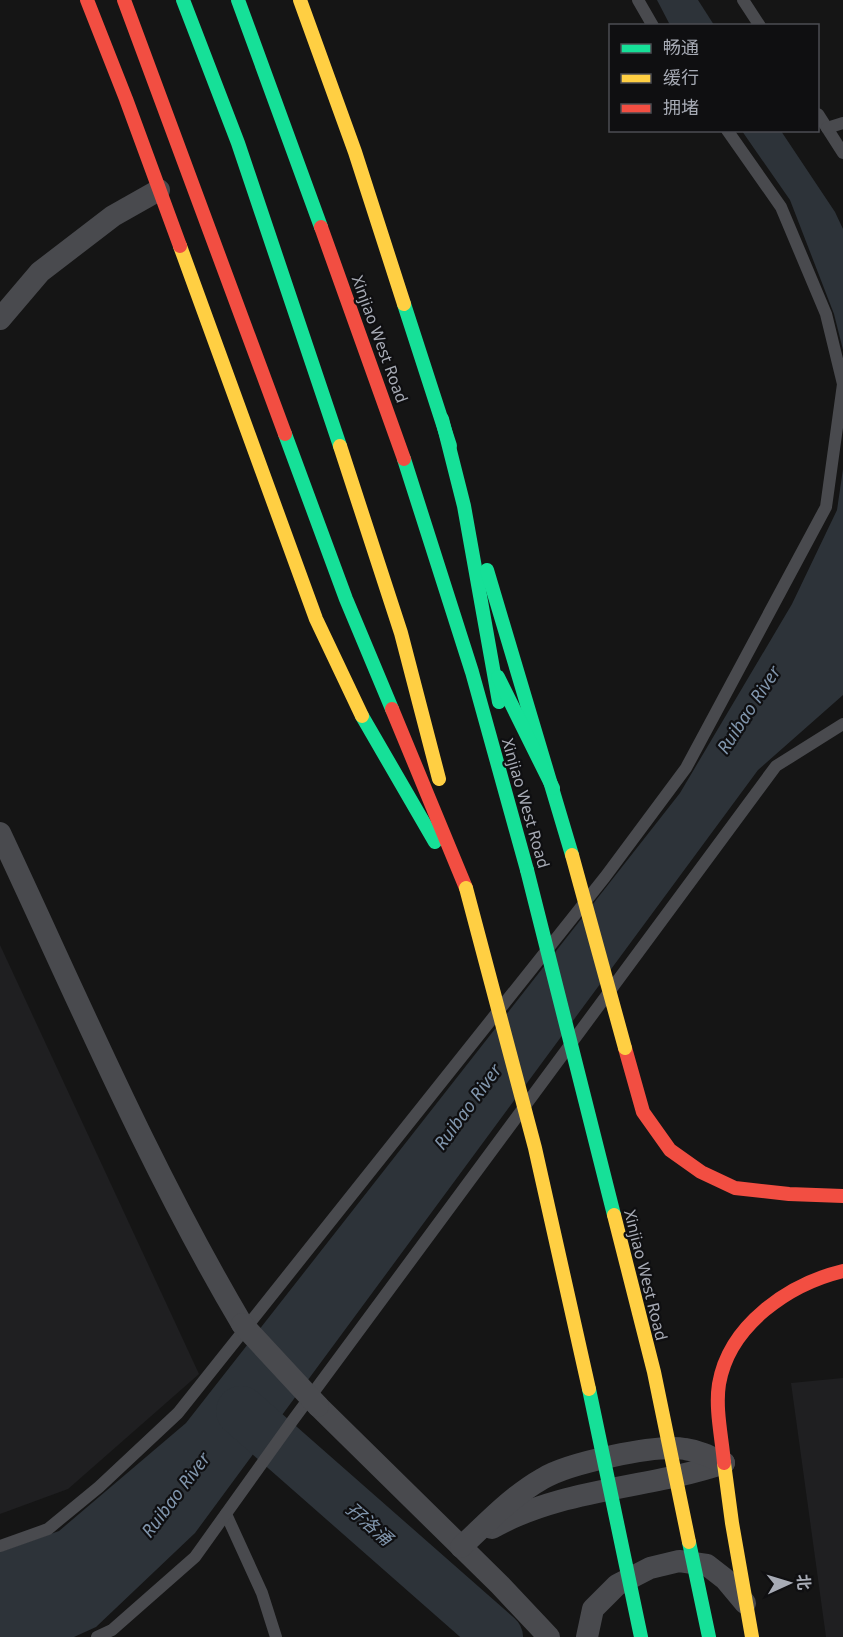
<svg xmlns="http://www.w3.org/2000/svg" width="843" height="1637" font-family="'Noto Sans','Noto Sans SC',sans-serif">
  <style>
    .built { fill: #1f1f21 }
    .water { fill: #2d3339 }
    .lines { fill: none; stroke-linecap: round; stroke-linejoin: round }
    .river { stroke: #2d3339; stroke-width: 50 }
    .lane { stroke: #494a4e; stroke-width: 12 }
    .street { stroke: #494a4e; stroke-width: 22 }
    .fast { stroke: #16e098; stroke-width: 14 }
    .slow { stroke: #ffcf43; stroke-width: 14 }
    .jam { stroke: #f24e42; stroke-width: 14 }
    .street-bridge { stroke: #494a4e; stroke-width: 22 }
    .fast-bridge { stroke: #16e098; stroke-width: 14 }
    .slow-bridge { stroke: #ffcf43; stroke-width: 14 }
    .labels { text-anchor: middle; stroke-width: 4.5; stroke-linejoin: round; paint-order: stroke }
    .street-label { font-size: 16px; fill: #a7abb5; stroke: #0f0f11 }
    .water-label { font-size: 18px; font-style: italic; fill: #8196ad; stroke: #0f0f11 }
  </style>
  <rect width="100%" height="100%" fill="#151515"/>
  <!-- built -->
  <g class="built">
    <polygon points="0,945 199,1374 68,1489 0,1514"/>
    <polygon points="843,1378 843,1637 826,1637 791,1383"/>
  </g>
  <!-- water -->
  <g class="water">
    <polygon points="657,0 698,0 714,25 670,25"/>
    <polygon points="742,131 781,131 835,212 843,229 843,350 834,314 790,200"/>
    <polygon points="843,469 843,695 758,770 195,1533 96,1627 74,1637 0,1637 0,1552 59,1531 186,1423 680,793 792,604 837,510"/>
  </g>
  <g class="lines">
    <!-- river -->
    <polyline class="river" points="241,1411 498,1637"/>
    <!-- lane -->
    <g class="lane">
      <polyline points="638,0 653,26"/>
      <polyline points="743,0 760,26"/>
      <polyline points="818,114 843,153"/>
      <polyline points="827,128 843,123"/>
      <polyline points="226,1514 262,1593 276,1637"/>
      <polyline points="0,1546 48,1529 99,1487 178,1413 605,877 686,768 826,507 843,384 826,314 781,207 727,130"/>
      <polyline points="97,1637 112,1630 195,1557 293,1420 776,766 843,724"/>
    </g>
    <!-- street -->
    <g class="street">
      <polyline points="0,319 40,272 113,216 159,190"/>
      <path d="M 0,833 C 77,997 149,1167 242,1324"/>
      <polyline points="318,1406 500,1585 549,1637"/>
      <path d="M 492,1528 C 562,1488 648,1489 724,1463"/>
      <path d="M 461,1547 C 487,1523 512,1496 542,1479 C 568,1463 656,1444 685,1449 C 699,1451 711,1457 724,1463"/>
      <polyline points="587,1637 593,1609 617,1585 650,1568 679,1561 707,1565 725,1579 745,1603"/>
    </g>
    <!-- fast -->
    <g class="fast">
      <polyline points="183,0 238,143 340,446"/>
      <polyline points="238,0 321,227"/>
      <polyline points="404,304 450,446"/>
      <polyline points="442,419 464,506 499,702"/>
      <polyline points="285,434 346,599 392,709"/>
      <polyline points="404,459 472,672 527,870"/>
      <polyline points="487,570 572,855"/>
      <polyline points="498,677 553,788"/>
      <polyline points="362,716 435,842"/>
    </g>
    <!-- slow -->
    <g class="slow">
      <polyline points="300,0 355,152 404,304"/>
      <polyline points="180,246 316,619 362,716"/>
      <polyline points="340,446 401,633 439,779"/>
      <polyline points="724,1463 732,1523 752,1637"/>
    </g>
    <!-- jam -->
    <g class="jam">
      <polyline points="87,0 126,99 180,246"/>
      <polyline points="124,0 285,434"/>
      <polyline points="321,227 404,459"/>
      <polyline points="392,709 466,888"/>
      <polyline points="625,1048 643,1112 670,1150 701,1172 735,1188 789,1194 843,1196"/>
      <path d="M 724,1463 C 722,1438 715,1409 719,1384 C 729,1325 789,1284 843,1271"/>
    </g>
    <!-- street-bridge -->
    <polyline class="street-bridge" points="242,1324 318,1406"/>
    <!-- fast-bridge -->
    <g class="fast-bridge">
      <polyline points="527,870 614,1215"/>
      <polyline points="589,1389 641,1637"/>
      <polyline points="689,1542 709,1637"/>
    </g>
    <!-- slow-bridge -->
    <g class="slow-bridge">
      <polyline points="572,855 625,1048"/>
      <polyline points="466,888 535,1148 589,1389"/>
      <polyline points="614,1215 654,1372 689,1542"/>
    </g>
  </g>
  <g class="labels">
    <!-- street labels -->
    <g class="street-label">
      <text transform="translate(380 339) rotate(70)" y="6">Xinjiao West Road</text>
      <text transform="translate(526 803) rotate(74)" y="6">Xinjiao West Road</text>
      <text transform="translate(646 1275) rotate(76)" y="6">Xinjiao West Road</text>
    </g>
    <!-- water labels -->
    <g class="water-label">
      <text transform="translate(749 710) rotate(-57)" y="6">Ruibao River</text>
      <text transform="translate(468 1107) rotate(-54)" y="6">Ruibao River</text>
      <text transform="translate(176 1495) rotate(-53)" y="6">Ruibao River</text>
      <text transform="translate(369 1524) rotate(41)" y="6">孖洛涌</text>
    </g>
  </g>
  <!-- legend -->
  <rect x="609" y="24" width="210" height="108" fill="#0f0f11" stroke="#4c4d53" stroke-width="1.5"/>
  <rect x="621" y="44" width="30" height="9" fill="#16e098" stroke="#4c4d53" stroke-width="1.5"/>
  <text x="663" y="54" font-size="18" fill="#a7abb5">畅通</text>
  <rect x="621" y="74" width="30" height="9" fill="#ffcf43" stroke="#4c4d53" stroke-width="1.5"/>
  <text x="663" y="84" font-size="18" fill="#a7abb5">缓行</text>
  <rect x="621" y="104" width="30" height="9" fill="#f24e42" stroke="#4c4d53" stroke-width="1.5"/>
  <text x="663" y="114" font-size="18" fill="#a7abb5">拥堵</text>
  <!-- north arrow -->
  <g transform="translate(789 1583) rotate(86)" stroke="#0f0f11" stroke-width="4.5" paint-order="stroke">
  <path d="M0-4.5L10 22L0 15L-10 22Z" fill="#a7abb5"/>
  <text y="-9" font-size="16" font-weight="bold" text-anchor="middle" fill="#a7abb5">北</text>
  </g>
</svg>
